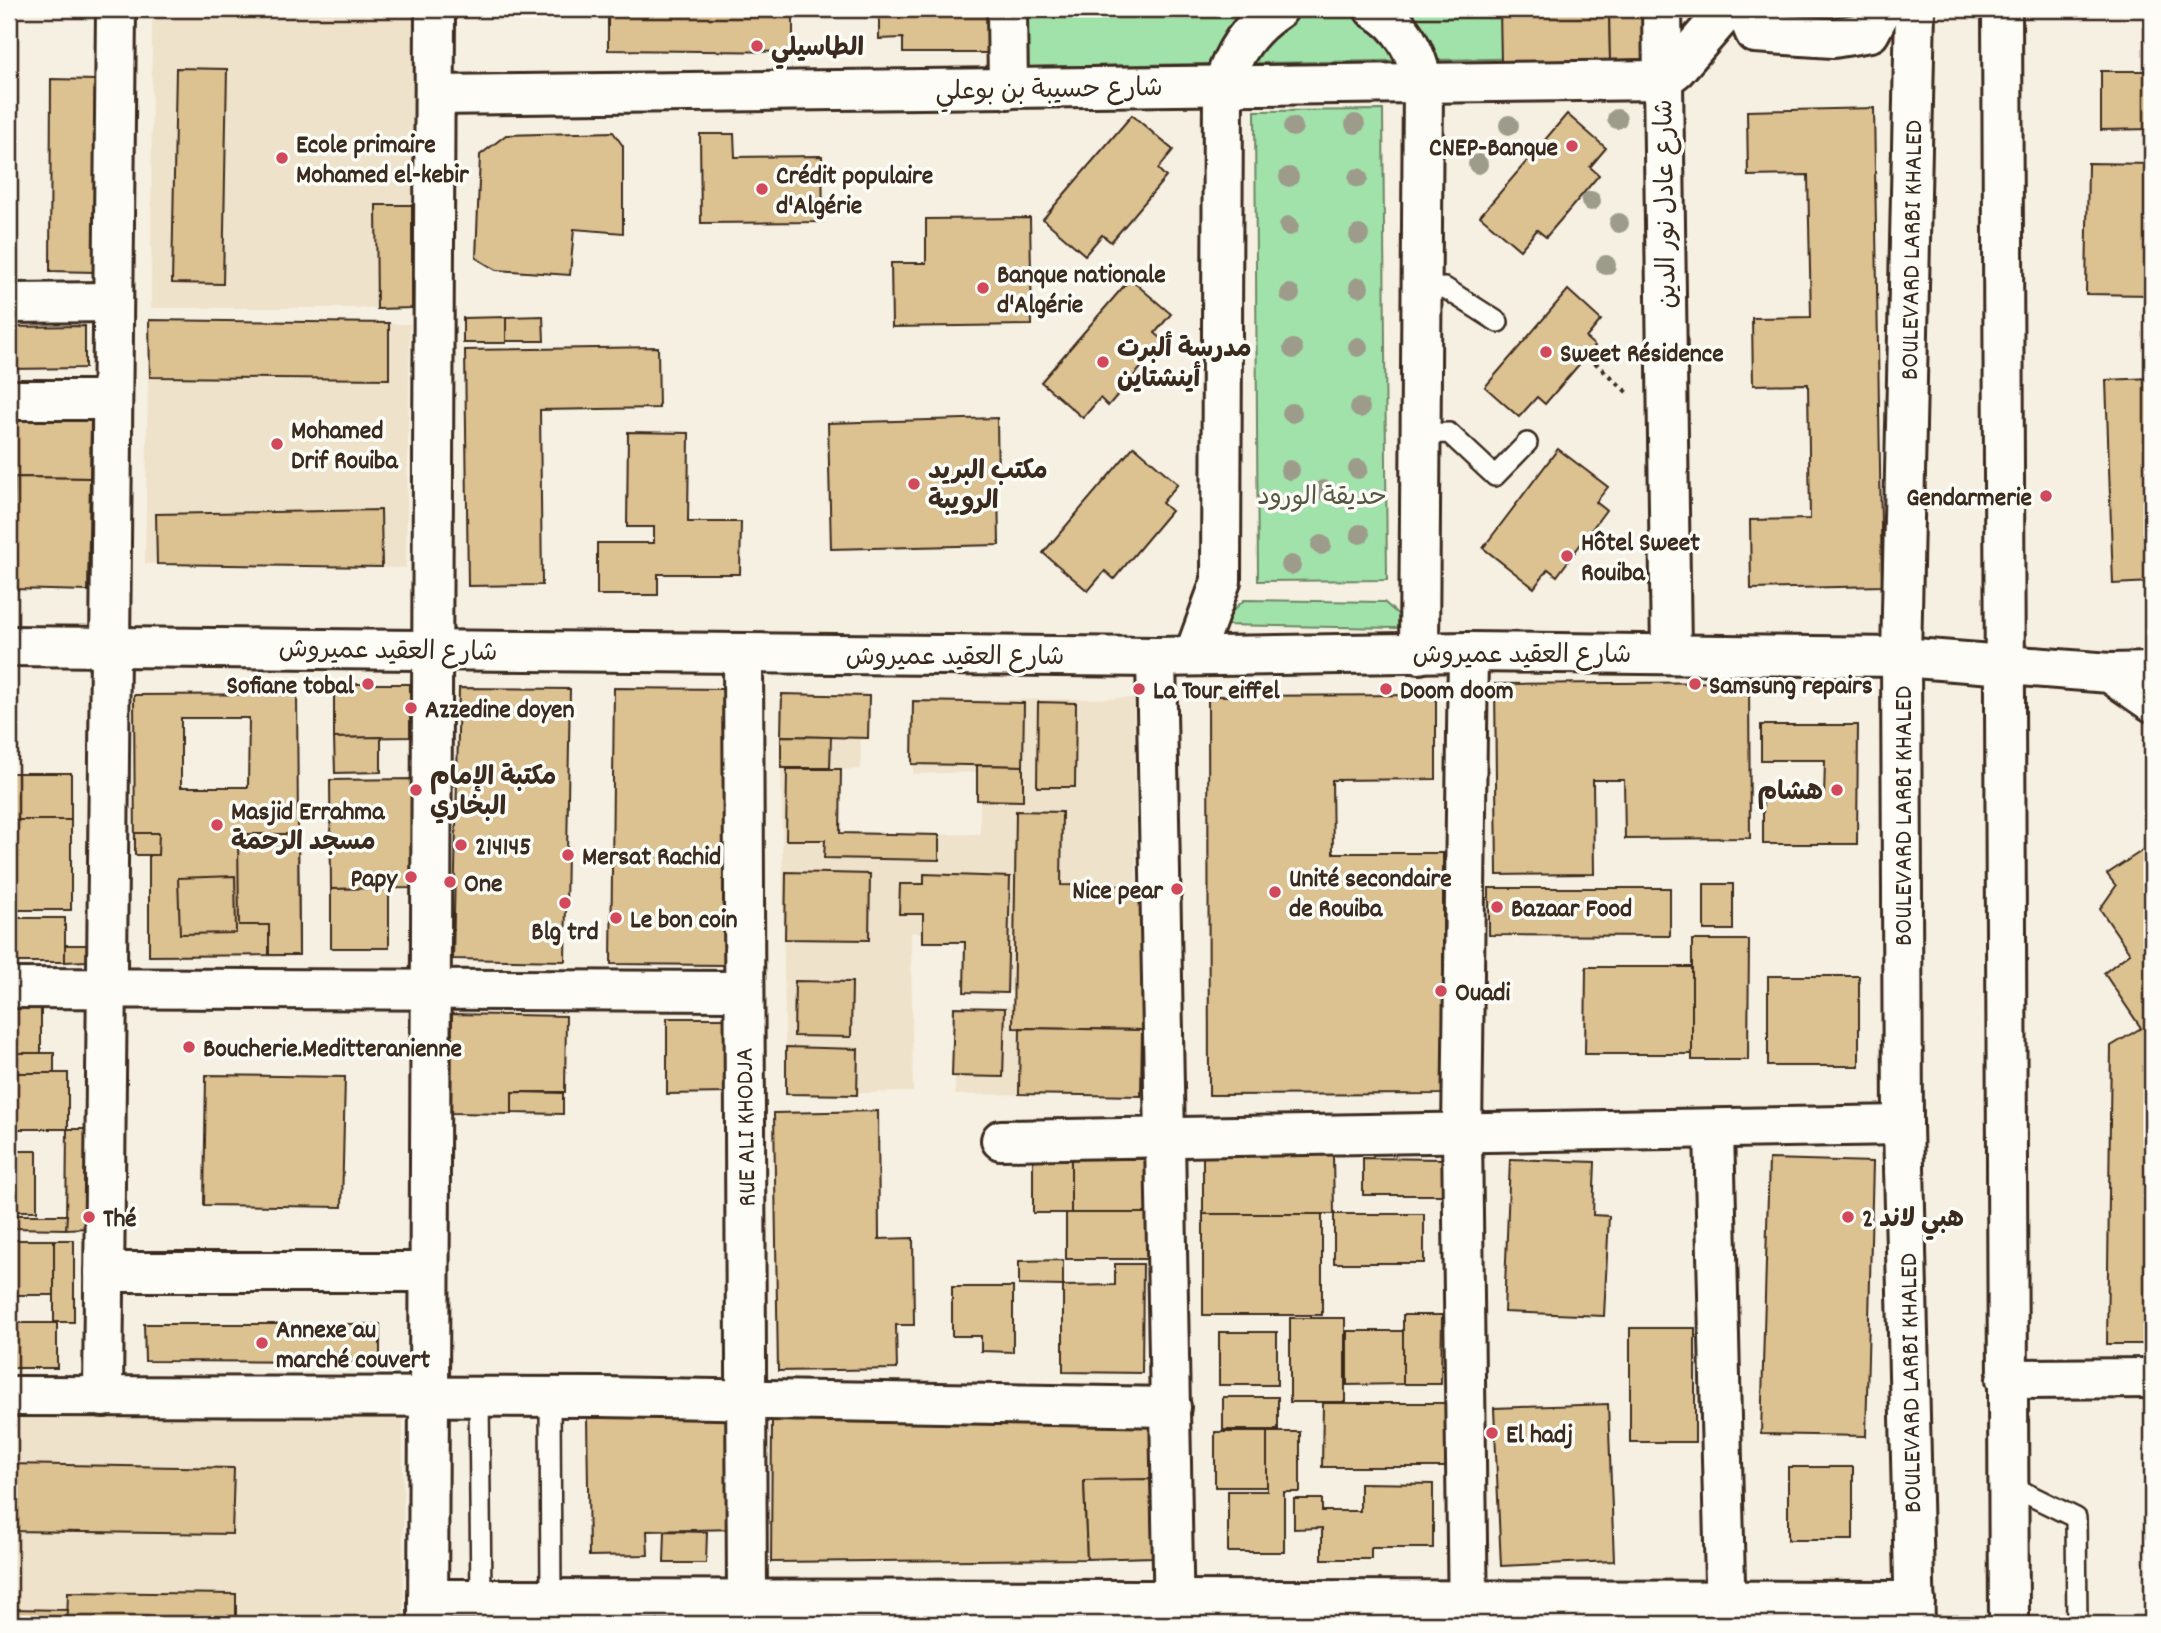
<svg xmlns="http://www.w3.org/2000/svg" width="2161" height="1633" font-family="Dekko,'Playpen Sans Arabic',sans-serif">
  <style>
    .built { fill: #eee2ca }
    .green { fill: #a1e2ab; stroke: #6e8664; stroke-width: 2 }
    .building { fill: #dcc191; stroke: #3b2a1e; stroke-width: 2; fill-rule: evenodd }
    .lines { fill: none; stroke-linecap: round; stroke-linejoin: round }
    .service-casing { stroke: #3b2a1e; stroke-width: 24 }
    .minor-casing { stroke: #3b2a1e; stroke-width: 44 }
    .tertiary-casing { stroke: #3b2a1e; stroke-width: 44 }
    .secondary-casing { stroke: #3b2a1e; stroke-width: 44 }
    .path { stroke: #3b2a1e; stroke-width: 4.5; stroke-dasharray: 5 5; stroke-linecap: butt }
    .service { stroke: #fdfcf7; stroke-width: 19 }
    .minor { stroke: #fdfcf7; stroke-width: 38 }
    .tertiary { stroke: #fdfcf7; stroke-width: 38 }
    .secondary { stroke: #fdfcf7; stroke-width: 38 }
    .tree { fill: #9d9c8a }
    .poi-dot { fill: #d1495b; stroke: #fdfcf7; stroke-width: 2.5 }
    .labels { text-anchor: middle; stroke-width: 7; stroke-linejoin: round; paint-order: stroke }
    .poi-label { font-size: 26px; font-weight: bold; fill: #3b2a1e; stroke: #fdfcf7; text-anchor: start }
    .street-label { font-size: 26px; fill: #3b2a1e; stroke: #fdfcf7 }
    .park-label { font-size: 26px; fill: #545841; stroke: #fdfcf7 }
  </style>
  <rect width="100%" height="100%" fill="#f6f0e3"/>
  <filter id="ink" filterUnits="userSpaceOnUse"><feTurbulence type="fractalNoise" baseFrequency=".0143" numOctaves="2"/><feDisplacementMap in="SourceGraphic" scale="14" xChannelSelector="R" yChannelSelector="G"/><feConvolveMatrix kernelMatrix="1 2 1 2 8 2 1 2 1" color-interpolation-filters="sRGB"/></filter>
  <g filter="url(#ink)">
    <!-- built -->
    <g class="built">
      <polygon points="152,9 413,9 412,308 151,308"/>
      <polygon points="149,320 410,324 406,568 145,564"/>
      <polygon points="1134,698 1139,1093 955,1095 954,1007 1017,1006 1017,991 964,992 963,932 911,933 913,1092 786,1094 780,705 860,704 861,769 841,770 842,836 980,834 980,772 913,774 913,701"/>
      <polygon points="9,1413 403,1417 404,1624 9,1624"/>
    </g>
    <!-- green -->
    <g class="green">
      <polygon points="1026,9 1598,9 1599,57 1027,67"/>
      <polygon points="1763,9 1867,9 1857,19 1774,20"/>
      <polygon points="1383,110 1387,580 1258,581 1255,111"/>
      <polygon points="1244,600 1384,602 1410,625 1396,628 1218,625"/>
    </g>
    <!-- building -->
    <g class="building">
      <polygon points="608,9 793,9 793,52 608,50"/>
      <polygon points="879,9 1000,9 999,53 903,53 903,38 879,39"/>
      <polygon points="1500,9 1609,9 1610,60 1501,62"/>
      <polygon points="1609,9 1649,9 1650,59 1610,60"/>
      <polygon points="176,68 227,69 223,284 172,283"/>
      <polygon points="2101,71 2152,71 2152,129 2101,130"/>
      <polygon points="51,79 95,80 94,272 50,271"/>
      <polygon points="1874,108 1882,586 1751,589 1750,520 1810,519 1808,384 1753,385 1752,318 1811,317 1808,175 1748,176 1747,111"/>
      <polygon points="1567,114 1606,148 1590,167 1599,175 1546,237 1537,230 1520,250 1480,216"/>
      <polygon points="1132,115 1173,150 1158,169 1166,177 1111,242 1102,235 1085,255 1043,219"/>
      <polygon points="613,132 623,146 623,233 574,229 570,275 496,270 476,258 480,155 506,135"/>
      <polygon points="700,134 734,134 735,157 822,156 823,222 701,223"/>
      <polygon points="2088,163 2152,164 2152,295 2086,294"/>
      <polygon points="376,205 412,205 412,308 377,309"/>
      <polygon points="1030,218 1032,325 892,327 891,263 926,263 926,219"/>
      <polygon points="1130,279 1171,314 1155,333 1164,341 1108,406 1100,398 1083,418 1041,382"/>
      <polygon points="1568,290 1601,320 1586,338 1595,346 1545,404 1537,397 1519,417 1485,387"/>
      <polygon points="543,316 544,341 506,341 506,317"/>
      <polygon points="506,317 506,343 463,343 463,318"/>
      <polygon points="149,320 389,323 389,379 150,377"/>
      <polygon points="85,326 85,368 9,369 9,327"/>
      <polygon points="658,347 659,408 540,410 542,585 468,586 465,350"/>
      <polygon points="2152,378 2152,582 2113,584 2106,380"/>
      <polygon points="997,418 999,545 831,549 828,423"/>
      <polygon points="9,419 91,420 90,478 9,477"/>
      <polygon points="628,432 689,433 688,522 741,522 740,574 658,574 658,595 597,595 597,543 654,543 654,527 627,527"/>
      <polygon points="1134,446 1178,484 1162,503 1171,511 1114,579 1105,571 1088,591 1043,553"/>
      <polygon points="1558,449 1608,487 1596,502 1606,510 1557,576 1548,569 1534,588 1483,548"/>
      <polygon points="15,477 90,478 88,591 12,589"/>
      <polygon points="381,510 382,567 157,564 156,514"/>
      <polygon points="1749,682 1750,838 1625,839 1624,780 1593,780 1594,874 1497,875 1495,684"/>
      <polygon points="334,684 410,684 410,737 334,738"/>
      <polygon points="459,688 570,689 565,961 453,959"/>
      <polygon points="614,688 728,689 724,965 611,964"/>
      <path d="M 297,694 L 299,955 L 149,956 L 149,855 L 135,855 L 134,695 ZM 181,718 L 249,718 L 248,787 L 181,787 Z"/>
      <polygon points="782,694 869,696 868,738 781,736"/>
      <polygon points="1436,695 1436,779 1332,780 1333,853 1443,853 1443,1094 1209,1095 1208,696"/>
      <polygon points="913,701 1024,703 1023,766 912,764"/>
      <polygon points="1038,702 1076,703 1075,787 1037,787"/>
      <polygon points="1761,725 1858,725 1857,844 1763,844 1763,798 1824,798 1825,760 1761,760"/>
      <polygon points="781,736 831,737 830,768 781,768"/>
      <polygon points="381,737 381,772 335,773 334,738"/>
      <polygon points="977,765 1023,766 1023,801 977,800"/>
      <polygon points="787,769 841,769 840,833 939,835 939,860 824,858 825,840 786,840"/>
      <rect x="9" y="773" width="62" height="47"/>
      <polygon points="413,779 413,888 331,889 330,780"/>
      <polygon points="1016,811 1062,812 1061,885 1144,886 1142,1030 1013,1028"/>
      <rect x="9" y="820" width="62" height="90"/>
      <polygon points="135,833 159,833 158,855 135,855"/>
      <polygon points="238,834 298,834 299,955 269,955 269,925 239,925"/>
      <polygon points="2152,844 2152,1344 2107,1344 2111,1046 2141,1028 2104,973 2130,953 2100,909 2116,886 2107,874"/>
      <polygon points="786,872 870,874 869,940 785,939"/>
      <polygon points="924,874 1010,877 1007,993 964,992 965,942 923,942 923,914 899,914 900,884 924,884"/>
      <polygon points="235,876 236,933 180,934 178,878"/>
      <rect x="1704" y="884" width="29" height="46"/>
      <polygon points="389,888 389,948 331,948 331,889"/>
      <polygon points="1489,888 1670,888 1670,936 1489,935"/>
      <rect x="9" y="918" width="56" height="44"/>
      <polygon points="1692,940 1749,940 1748,1060 1692,1060"/>
      <polygon points="65,945 87,945 87,961 65,962"/>
      <polygon points="1586,967 1692,967 1692,1054 1585,1054"/>
      <rect x="1768" y="976" width="91" height="90"/>
      <polygon points="795,981 852,982 851,1037 794,1036"/>
      <rect x="9" y="1003" width="32" height="51"/>
      <polygon points="954,1007 1005,1008 1003,1077 952,1076"/>
      <polygon points="452,1014 566,1016 565,1092 512,1092 512,1114 451,1113"/>
      <polygon points="667,1018 728,1018 728,1093 667,1094"/>
      <polygon points="1020,1028 1142,1030 1141,1096 1019,1094"/>
      <polygon points="786,1047 858,1049 857,1095 786,1094"/>
      <rect x="9" y="1053" width="45" height="20"/>
      <rect x="9" y="1073" width="59" height="56"/>
      <polygon points="206,1075 345,1077 342,1207 204,1205"/>
      <polygon points="512,1092 563,1093 563,1114 512,1113"/>
      <polygon points="878,1111 879,1239 913,1238 914,1325 896,1325 897,1369 778,1371 774,1113"/>
      <polygon points="67,1129 88,1129 88,1228 66,1229"/>
      <rect x="9" y="1151" width="28" height="60"/>
      <rect x="1033" y="1155" width="38" height="58"/>
      <polygon points="1203,1155 1333,1155 1334,1214 1203,1214"/>
      <polygon points="1363,1158 1445,1159 1445,1195 1363,1195"/>
      <rect x="1071" y="1159" width="79" height="54"/>
      <polygon points="1510,1159 1595,1162 1593,1215 1609,1216 1604,1316 1504,1312"/>
      <polygon points="1769,1159 1873,1162 1866,1436 1761,1434"/>
      <polygon points="1066,1213 1150,1213 1149,1259 1066,1259"/>
      <rect x="1203" y="1214" width="119" height="101"/>
      <rect x="1334" y="1214" width="90" height="49"/>
      <polygon points="9,1215 67,1215 66,1229 9,1228"/>
      <rect x="9" y="1240" width="45" height="55"/>
      <rect x="54" y="1240" width="20" height="82"/>
      <polygon points="1063,1260 1063,1286 1019,1285 1019,1261"/>
      <polygon points="1115,1264 1143,1264 1142,1373 1063,1372 1063,1286 1115,1285"/>
      <polygon points="952,1287 1013,1287 1013,1352 981,1351 981,1336 952,1336"/>
      <rect x="9" y="1295" width="4" height="73"/>
      <polygon points="1403,1315 1442,1315 1441,1384 1403,1384"/>
      <rect x="1290" y="1318" width="55" height="84"/>
      <rect x="13" y="1323" width="44" height="45"/>
      <polygon points="144,1324 380,1324 380,1362 145,1361"/>
      <rect x="1630" y="1328" width="65" height="114"/>
      <polygon points="1347,1331 1403,1331 1403,1384 1347,1385"/>
      <rect x="1219" y="1332" width="58" height="53"/>
      <rect x="1223" y="1397" width="55" height="33"/>
      <polygon points="1323,1403 1449,1403 1449,1467 1322,1467"/>
      <polygon points="1608,1404 1614,1561 1501,1566 1494,1408"/>
      <polygon points="736,1415 737,1529 647,1531 648,1555 589,1556 587,1418"/>
      <polygon points="772,1416 1155,1418 1155,1480 1084,1480 1087,1559 771,1562"/>
      <rect x="1215" y="1432" width="52" height="55"/>
      <polygon points="1267,1432 1300,1432 1300,1492 1284,1492 1284,1552 1228,1552 1228,1491 1267,1491"/>
      <polygon points="9,1464 234,1468 232,1534 9,1531"/>
      <rect x="1788" y="1467" width="65" height="73"/>
      <polygon points="1150,1479 1153,1557 1087,1559 1084,1480"/>
      <polygon points="1360,1483 1433,1484 1433,1548 1371,1548 1371,1559 1322,1559 1322,1528 1294,1529 1294,1499 1322,1499 1322,1511 1360,1511"/>
      <polygon points="665,1531 707,1532 706,1563 664,1563"/>
      <polygon points="68,1592 236,1594 236,1624 67,1624"/>
      <polygon points="9,1609 68,1610 67,1624 9,1624"/>
      <rect x="1214" y="1613" width="113" height="11"/>
      <rect x="1761" y="1621" width="124" height="3"/>
    </g>
    <g class="lines">
      <!-- service casing -->
      <g class="service-casing">
        <g id="service">
          <polyline points="1421,289 1445,288 1498,322"/>
          <polyline points="1420,434 1449,433 1495,476 1527,443"/>
          <polyline points="479,1396 481,1600"/>
          <polyline points="550,1397 551,1600"/>
          <polyline points="2007,1484 2076,1518 2077,1624"/>
        </g>
      </g>
      <!-- minor casing -->
      <g class="minor-casing">
        <g id="minor">
          <polyline points="1007,9 1008,89"/>
          <path d="M 1374,9 C 1402,23 1417,54 1423,83 L 1419,654"/>
          <polyline points="1662,9 1671,652"/>
          <polyline points="1745,9 1755,33 1833,38 1870,32 1882,9"/>
          <polyline points="435,95 1662,80 1676,69 1728,9"/>
          <polyline points="9,303 113,302"/>
          <polyline points="9,400 112,400"/>
          <polyline points="1468,652 1462,1133 1468,1624"/>
          <polyline points="743,654 747,1601"/>
          <path d="M 1194,655 L 1221,581 L 1223,86 C 1233,52 1249,28 1278,9"/>
          <polyline points="1156,657 1174,1624"/>
          <polyline points="9,988 742,991"/>
          <polyline points="1714,1130 1726,1624"/>
          <polyline points="1001,1140 1903,1125"/>
          <polyline points="104,1272 428,1272"/>
          <polyline points="2006,1379 2152,1378"/>
          <polyline points="9,1396 601,1397 1171,1407"/>
          <polyline points="103,1397 116,9"/>
          <polyline points="428,1599 1915,1601"/>
          <polyline points="428,1624 435,9"/>
        </g>
      </g>
      <!-- tertiary casing -->
      <g class="tertiary-casing">
        <polyline id="tertiary" points="2110,673 2152,672"/>
      </g>
      <!-- secondary casing -->
      <g class="secondary-casing">
        <g id="secondary">
          <polyline points="2002,9 2009,1624"/>
          <polyline points="9,646 1156,657 1468,652 1901,657 2110,673 2152,702"/>
          <polyline points="1915,1624 1903,1125 1901,657 1915,9"/>
        </g>
      </g>
      <!-- path -->
      <polyline class="path" points="1587,355 1630,395"/>
      <!-- service -->
      <use href="#service" class="service"/>
      <!-- minor -->
      <use href="#minor" class="minor"/>
      <!-- tertiary -->
      <use href="#tertiary" class="tertiary"/>
      <!-- secondary -->
      <use href="#secondary" class="secondary"/>
    </g>
    <!-- trees -->
    <g class="tree">
      <circle cx="1617" cy="119" r="10"/>
      <circle cx="1355" cy="124" r="10"/>
      <circle cx="1509" cy="125" r="10"/>
      <circle cx="1293" cy="127" r="10"/>
      <circle cx="1478" cy="164" r="10"/>
      <circle cx="1289" cy="177" r="10"/>
      <circle cx="1358" cy="178" r="10"/>
      <circle cx="1591" cy="201" r="10"/>
      <circle cx="1619" cy="223" r="10"/>
      <circle cx="1289" cy="226" r="10"/>
      <circle cx="1359" cy="235" r="10"/>
      <circle cx="1606" cy="265" r="10"/>
      <circle cx="1359" cy="287" r="10"/>
      <circle cx="1290" cy="294" r="10"/>
      <circle cx="1358" cy="347" r="10"/>
      <circle cx="1293" cy="349" r="10"/>
      <circle cx="1360" cy="408" r="10"/>
      <circle cx="1292" cy="413" r="10"/>
      <circle cx="1358" cy="469" r="10"/>
      <circle cx="1290" cy="470" r="10"/>
      <circle cx="1323" cy="490" r="10"/>
      <circle cx="1360" cy="534" r="10"/>
      <circle cx="1321" cy="545" r="10"/>
      <circle cx="1291" cy="565" r="10"/>
    </g>
  </g>
  <!-- markers -->
  <g class="poi-dot">
    <circle cx="757" cy="46" r="7"/>
    <circle cx="1572" cy="146" r="7"/>
    <circle cx="282" cy="158" r="7"/>
    <circle cx="762" cy="189" r="7"/>
    <circle cx="983" cy="288" r="7"/>
    <circle cx="1546" cy="352" r="7"/>
    <circle cx="1103" cy="362" r="7"/>
    <circle cx="277" cy="444" r="7"/>
    <circle cx="914" cy="484" r="7"/>
    <circle cx="2046" cy="496" r="7"/>
    <circle cx="1567" cy="556" r="7"/>
    <circle cx="368" cy="684" r="7"/>
    <circle cx="1695" cy="684" r="7"/>
    <circle cx="1139" cy="689" r="7"/>
    <circle cx="1386" cy="689" r="7"/>
    <circle cx="411" cy="708" r="7"/>
    <circle cx="416" cy="790" r="7"/>
    <circle cx="1837" cy="790" r="7"/>
    <circle cx="217" cy="825" r="7"/>
    <circle cx="461" cy="845" r="7"/>
    <circle cx="568" cy="855" r="7"/>
    <circle cx="411" cy="877" r="7"/>
    <circle cx="450" cy="882" r="7"/>
    <circle cx="1177" cy="889" r="7"/>
    <circle cx="1275" cy="892" r="7"/>
    <circle cx="565" cy="903" r="7"/>
    <circle cx="1497" cy="907" r="7"/>
    <circle cx="616" cy="918" r="7"/>
    <circle cx="1441" cy="991" r="7"/>
    <circle cx="189" cy="1047" r="7"/>
    <circle cx="89" cy="1217" r="7"/>
    <circle cx="1848" cy="1217" r="7"/>
    <circle cx="262" cy="1343" r="7"/>
    <circle cx="1492" cy="1433" r="7"/>
  </g>
  <g class="labels">
    <!-- poi labels -->
    <g class="poi-label">
      <text x="771" y="55">الطاسيلي</text>
      <text x="296" y="152">Ecole primaire<tspan x="296" dy="30">Mohamed el-kebir</tspan></text>
      <text x="1558" y="155" text-anchor="end">CNEP-Banque</text>
      <text x="776" y="183">Crédit populaire<tspan x="776" dy="30">d'Algérie</tspan></text>
      <text x="997" y="282">Banque nationale<tspan x="997" dy="30">d'Algérie</tspan></text>
      <text x="1117" y="356">مدرسة ألبرت<tspan x="1117" dy="30">أينشتاين</tspan></text>
      <text x="1560" y="361">Sweet Résidence</text>
      <text x="291" y="438">Mohamed<tspan x="291" dy="30">Drif Rouiba</tspan></text>
      <text x="928" y="478">مكتب البريد<tspan x="928" dy="30">الرويبة</tspan></text>
      <text x="2032" y="505" text-anchor="end">Gendarmerie</text>
      <text x="1581" y="550">Hôtel Sweet<tspan x="1581" dy="30">Rouiba</tspan></text>
      <text x="354" y="693" text-anchor="end">Sofiane tobal</text>
      <text x="1709" y="693">Samsung repairs</text>
      <text x="1153" y="698">La Tour eiffel</text>
      <text x="1400" y="698">Doom doom</text>
      <text x="425" y="717">Azzedine doyen</text>
      <text x="430" y="784">مكتبة الإمام<tspan x="430" dy="30">البخاري</tspan></text>
      <text x="1823" y="799" text-anchor="end">هشام</text>
      <text x="231" y="819">Masjid Errahma<tspan x="231" dy="30">مسجد الرحمة</tspan></text>
      <text x="475" y="854">214145</text>
      <text x="582" y="864">Mersat Rachid</text>
      <text x="397" y="886" text-anchor="end">Papy</text>
      <text x="1289" y="886">Unité secondaire<tspan x="1289" dy="30">de Rouiba</tspan></text>
      <text x="464" y="891">One</text>
      <text x="1163" y="898" text-anchor="end">Nice pear</text>
      <text x="1511" y="916">Bazaar Food</text>
      <text x="630" y="927">Le bon coin</text>
      <text x="565" y="939" text-anchor="middle">Blg trd</text>
      <text x="1455" y="1000">Ouadi</text>
      <text x="203" y="1056">Boucherie.Meditteranienne</text>
      <text x="103" y="1226">Thé</text>
      <text x="1862" y="1226">هبي لاند 2</text>
      <text x="276" y="1337">Annexe au<tspan x="276" dy="30">marché couvert</tspan></text>
      <text x="1506" y="1442">El hadj</text>
    </g>
    <!-- street labels -->
    <g class="street-label">
      <text transform="translate(1049 88) rotate(-1)" y="9">شارع حسيبة بن بوعلي</text>
      <text transform="translate(1664 204) rotate(-91)" y="9">شارع عادل نور الدين</text>
      <text transform="translate(1910 250) rotate(-89)" y="9">BOULEVARD LARBI KHALED</text>
      <text transform="translate(388 649) rotate(1)" y="9">شارع العقيد عميروش</text>
      <text x="1522" y="662">شارع العقيد عميروش</text>
      <text x="955" y="664">شارع العقيد عميروش</text>
      <text transform="translate(1902 816) rotate(-90)" y="9">BOULEVARD LARBI KHALED</text>
      <text transform="translate(744 1127) rotate(-91)" y="9">RUE ALI KHODJA</text>
      <text transform="translate(1909 1383) rotate(-91)" y="9">BOULEVARD LARBI KHALED</text>
    </g>
    <!-- park labels -->
    <g class="park-label">
      <text x="1322" y="504">حديقة الورود</text>
    </g>
  </g>
  <!-- margin -->
  <rect width="2161" height="1633" fill="none" stroke="#fdfcf7" stroke-width="35"/>
  <rect x="18" y="18" width="2126" height="1598" fill="none" stroke="#3b2a1e" stroke-width="2.5" filter="url(#ink)"/>
</svg>
